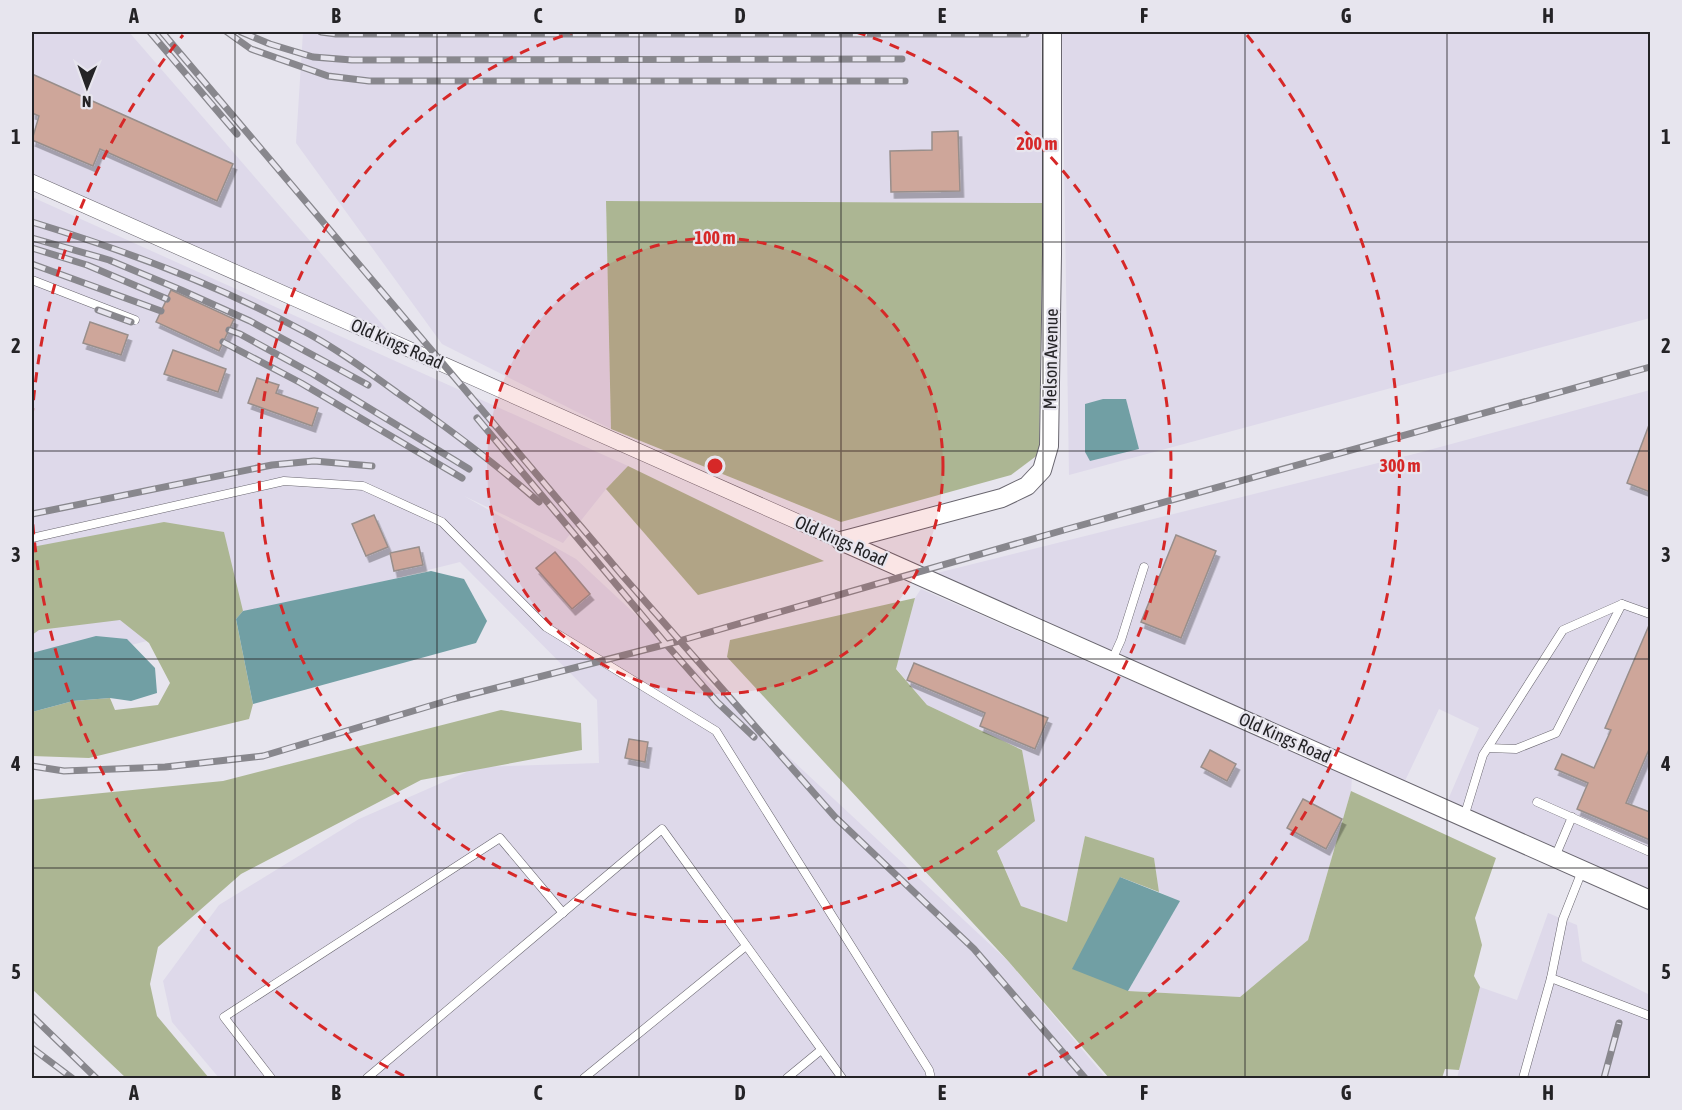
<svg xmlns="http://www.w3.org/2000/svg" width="1682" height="1110" font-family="'Asap Condensed',sans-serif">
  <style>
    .built { fill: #ded9ea }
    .forest { fill: #acb693 }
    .water { fill: #719fa4 }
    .building { fill: #cea69a; stroke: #988e8b; stroke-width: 1.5; filter: url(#shadow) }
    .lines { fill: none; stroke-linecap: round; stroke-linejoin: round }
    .service-casing { stroke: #69666f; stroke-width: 9 }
    .minor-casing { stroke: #69666f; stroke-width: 16 }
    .tertiary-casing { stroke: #69666f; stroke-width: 20 }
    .service { stroke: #fff; stroke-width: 8 }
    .minor { stroke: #fff; stroke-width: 15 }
    .tertiary { stroke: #fff; stroke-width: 18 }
    .rail-casing { stroke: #88878d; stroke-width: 7 }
    .rail { stroke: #e7e5ee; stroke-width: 4.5; stroke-dasharray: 14; stroke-linecap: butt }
    .grid { fill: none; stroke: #242326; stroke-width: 1.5; stroke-opacity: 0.55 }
    .ring { fill: none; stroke: #d62828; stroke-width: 3; stroke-dasharray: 10 8 }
    .labels { text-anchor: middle; stroke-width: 4.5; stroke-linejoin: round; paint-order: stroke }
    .street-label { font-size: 18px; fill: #242326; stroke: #e7e5ee }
    .centre { fill: #d62828; stroke: #e7e5ee; stroke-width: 3 }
    .ring-label { font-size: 18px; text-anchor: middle; font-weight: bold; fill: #d62828; stroke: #e7e5ee; stroke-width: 4.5; stroke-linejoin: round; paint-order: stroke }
    .neatline { fill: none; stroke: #242326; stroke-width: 2 }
    .grid-label { font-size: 20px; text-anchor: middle; font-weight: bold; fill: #242326 }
  </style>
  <defs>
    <filter id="shadow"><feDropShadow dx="3.5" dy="6" stdDeviation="0" flood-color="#0004"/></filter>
  </defs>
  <rect width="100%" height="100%" fill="#e7e5ee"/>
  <!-- built -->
  <g class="built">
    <polygon points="32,32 129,32 389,332 32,174"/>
    <polygon points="303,32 1041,32 1043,203 606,201 611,429 442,344 296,143"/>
    <polygon points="1062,32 1646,32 1650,35 1650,318 1069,475"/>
    <polygon points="32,197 628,466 606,489 563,543 464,496 576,559 1009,962 1106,1078 219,1078 172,1022 163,981 219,905 359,819 478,767 599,763 597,700 460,562 32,670"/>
    <polygon points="1650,390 1650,892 1447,802 1479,728 1439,709 1404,783 933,574 1418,453"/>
    <polygon points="921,589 1352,777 1351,791 1308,940 1240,997 1128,991 1179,901 1159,892 1154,859 1085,836 1067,922 1021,906 997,850 1022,750 927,705 896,668 915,598"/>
    <polygon points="1548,913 1577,925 1582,961 1650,995 1650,1078 1457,1078 1480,987 1517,1000"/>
  </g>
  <!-- forest -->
  <g class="forest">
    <polygon points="606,201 1043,203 1039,454 1011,475 841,522 611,429"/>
    <polygon points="628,466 824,561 698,595 606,489"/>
    <polygon points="164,522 224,532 243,611 236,619 253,704 249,719 89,758 32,756 32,712 73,701 110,698 115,710 158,705 170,683 149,643 120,620 39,630 32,635 32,547"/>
    <polygon points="915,598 896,669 927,705 1022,750 1035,821 997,851 1021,906 1067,922 1085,836 1154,858 1159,892 1120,877 1128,991 1240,997 1308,940 1351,791 1496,858 1475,918 1482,945 1474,976 1480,987 1459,1070 1445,1069 1442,1078 1109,1078 1009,962 727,657 730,640"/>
    <polygon points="501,710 581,723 582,750 421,780 241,874 158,947 150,984 157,1016 209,1078 126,1078 32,989 32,800 223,781"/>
  </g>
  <!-- water -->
  <g class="water">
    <polygon points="1103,399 1126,399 1139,449 1090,461 1085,452 1085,404"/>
    <polygon points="431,571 464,579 487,621 476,643 253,704 236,619 243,611"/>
    <polygon points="96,636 127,639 155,668 157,693 131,701 110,698 73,701 32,712 32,653"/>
    <polygon points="1120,877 1180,901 1128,991 1072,969"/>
  </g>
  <!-- building -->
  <g class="building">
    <polygon points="32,74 233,164 217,201 100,149 93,166 32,140 39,116 32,113"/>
    <polygon points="958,131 960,191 891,192 890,151 932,150 932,132"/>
    <polygon points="171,290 234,319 219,351 156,322"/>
    <polygon points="90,322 128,335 121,355 83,343"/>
    <polygon points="173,350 226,369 218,392 164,374"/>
    <polygon points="257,378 279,385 276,393 318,408 312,426 248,403"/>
    <polygon points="1649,425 1650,425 1650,492 1627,483"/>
    <polygon points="374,515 388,547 366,556 352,524"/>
    <polygon points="1176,535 1216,551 1181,638 1141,622"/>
    <polygon points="419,547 423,565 394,571 390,553"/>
    <polygon points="555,552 590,594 572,609 536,568"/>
    <polygon points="1650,623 1650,747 1626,803 1650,812 1650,840 1577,809 1588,783 1555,769 1562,754 1594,768 1611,730 1605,728"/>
    <polygon points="914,663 1048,718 1035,749 980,726 985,713 907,680"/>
    <polygon points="629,739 648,742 645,762 625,758"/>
    <polygon points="1210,750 1236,764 1227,781 1201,767"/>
    <polygon points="1303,799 1342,819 1326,849 1287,828"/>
  </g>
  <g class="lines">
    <!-- service casing -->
    <g class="service-casing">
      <g id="service">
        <polyline points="32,280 135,320"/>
        <polyline points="32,538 284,481 363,486 442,522 546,627 716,731 929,1070 931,1078"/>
        <polyline points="1112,660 1121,640 1144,567"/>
        <polyline points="1488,748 1516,749 1556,733 1622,604"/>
        <polyline points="1537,802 1650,852"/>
        <polyline points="1464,817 1483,755 1563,630 1622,604 1650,614"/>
        <polyline points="1555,857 1572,817"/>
        <polyline points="1551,978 1650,1016"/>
        <polyline points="271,1078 224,1017 500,838 563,913"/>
        <polyline points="367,1078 662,829 842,1078"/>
        <polyline points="584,1078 746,946"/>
        <polyline points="787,1078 821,1050"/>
        <polyline points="1523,1078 1551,978 1563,919 1582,871"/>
      </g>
    </g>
    <!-- minor casing -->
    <g class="minor-casing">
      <polyline id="minor" points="32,182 841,541"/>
    </g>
    <!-- tertiary casing -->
    <g class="tertiary-casing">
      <g id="tertiary">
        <polyline points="841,541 1650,900"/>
        <polyline points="841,541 1002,498 1027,486 1042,470 1049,446 1052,254 1052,32"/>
      </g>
    </g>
    <!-- service -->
    <use href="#service" class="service"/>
    <!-- minor -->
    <use href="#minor" class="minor"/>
    <!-- tertiary -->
    <use href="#tertiary" class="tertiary"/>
    <!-- rail casing -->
    <g class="rail-casing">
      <g id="rail">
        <polyline points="150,32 237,134"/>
        <polyline points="162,32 622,575 835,817 974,949 1085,1078"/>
        <polyline points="227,32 251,49 328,76 369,81 905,81"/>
        <polyline points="241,32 270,44 313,57 352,60 902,59"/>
        <polyline points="321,32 336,34 1026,34"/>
        <path d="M 32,222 C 127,251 221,286 309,334 C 340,351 370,373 399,394 C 448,428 495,463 539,502"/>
        <polyline points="32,238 109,260 181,290 250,321 368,385"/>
        <polyline points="32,248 87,265 167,299"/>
        <polyline points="32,264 161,311"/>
        <polyline points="98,310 131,322"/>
        <polyline points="229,330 240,334 313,374 469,469"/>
        <polyline points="223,342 301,383 462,478"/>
        <polyline points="477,418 666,644 717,702 754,737"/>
        <polyline points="32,514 272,465 314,461 372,466"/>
        <polyline points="32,766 64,771 165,767 263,756 453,699 679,641 1064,530 1650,367"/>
        <polyline points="32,1016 96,1078"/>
        <polyline points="32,1048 72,1078"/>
        <polyline points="1604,1078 1619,1023"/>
      </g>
    </g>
    <!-- rail -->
    <use href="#rail" class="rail"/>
  </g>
  <!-- grid -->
  <path class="grid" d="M 235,32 L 235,1078M 437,32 L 437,1078M 639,32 L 639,1078M 841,32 L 841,1078M 1043,32 L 1043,1078M 1245,32 L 1245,1078M 1447,32 L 1447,1078M 32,242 L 1650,242M 32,451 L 1650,451M 32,659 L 1650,659M 32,868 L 1650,868"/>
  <!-- distance rings -->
  <circle cx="715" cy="466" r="228" fill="#d62828" fill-opacity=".12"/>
  <g class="ring">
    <circle cx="715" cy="466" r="228"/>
    <path d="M856 32A456 456 0 1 1 574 32"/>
    <path d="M404 1076A685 685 0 0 1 32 514M32 418A685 685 0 0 1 183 35M1247 35A685 685 0 0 1 1026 1076"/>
  </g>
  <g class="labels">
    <!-- street labels -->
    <g class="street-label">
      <text transform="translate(397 344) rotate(24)" y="6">Old Kings Road</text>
      <text transform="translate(1051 359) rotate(-89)" y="6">Melson Avenue</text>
      <text transform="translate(841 541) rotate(24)" y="6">Old Kings Road</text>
      <text transform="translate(1285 738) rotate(24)" y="6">Old Kings Road</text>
    </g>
  </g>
  <circle cx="715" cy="466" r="9" class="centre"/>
  <g class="ring-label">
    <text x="1037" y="150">200 m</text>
    <text x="715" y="244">100 m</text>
    <text x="1400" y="472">300 m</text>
  </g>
  <!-- border -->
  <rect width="1682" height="1110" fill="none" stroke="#e7e5ee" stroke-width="66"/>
  <!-- north arrow -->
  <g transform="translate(87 87) rotate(181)" stroke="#e7e5ee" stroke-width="4.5" paint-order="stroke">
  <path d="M0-4.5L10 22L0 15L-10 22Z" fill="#242326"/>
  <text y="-9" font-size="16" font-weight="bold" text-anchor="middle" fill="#242326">N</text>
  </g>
  <rect x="33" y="33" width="1616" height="1044" class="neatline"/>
  <g class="grid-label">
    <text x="134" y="23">A</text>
    <text x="336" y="23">B</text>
    <text x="538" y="23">C</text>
    <text x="740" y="23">D</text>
    <text x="942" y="23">E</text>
    <text x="1144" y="23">F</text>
    <text x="1346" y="23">G</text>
    <text x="1548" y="23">H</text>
    <text x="16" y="144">1</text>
    <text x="1666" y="144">1</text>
    <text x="16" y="353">2</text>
    <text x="1666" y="353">2</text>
    <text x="16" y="562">3</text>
    <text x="1666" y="562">3</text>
    <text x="16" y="771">4</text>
    <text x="1666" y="771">4</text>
    <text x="16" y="979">5</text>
    <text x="1666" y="979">5</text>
    <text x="134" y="1100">A</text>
    <text x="336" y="1100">B</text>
    <text x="538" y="1100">C</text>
    <text x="740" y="1100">D</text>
    <text x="942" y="1100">E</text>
    <text x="1144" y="1100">F</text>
    <text x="1346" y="1100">G</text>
    <text x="1548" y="1100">H</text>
  </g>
</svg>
